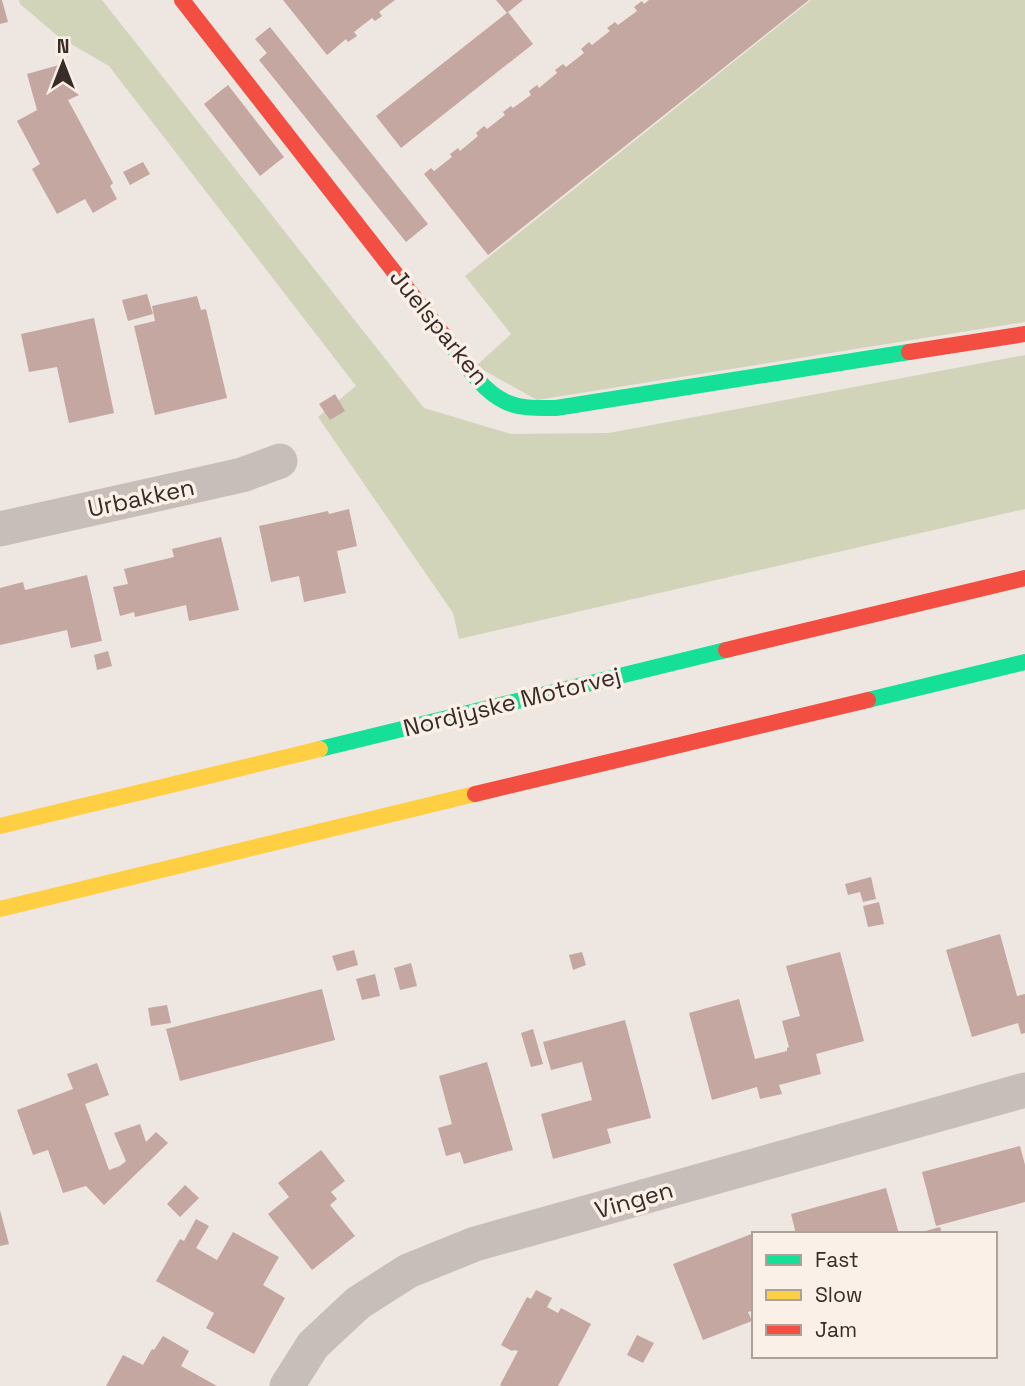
<svg xmlns="http://www.w3.org/2000/svg" width="1025" height="1386" font-family="'Space Grotesk',sans-serif">
  <style>
    .green { fill: #d2d4b9 }
    .building { fill: #c4a7a0 }
    .lines { fill: none; stroke-linecap: round; stroke-linejoin: round }
    .street { stroke: #c8beb9; stroke-width: 35 }
    .fast { stroke: #16e098; stroke-width: 16 }
    .slow { stroke: #ffcf43; stroke-width: 16 }
    .jam { stroke: #f24e42; stroke-width: 16 }
    .labels { text-anchor: middle; stroke-width: 7; stroke-linejoin: round; paint-order: stroke }
    .street-label { font-size: 24px; fill: #392b27; stroke: #fbf0e7 }
  </style>
  <rect width="100%" height="100%" fill="#eee6e0"/>
  <!-- green -->
  <g class="green">
    <polygon points="19,0 102,0 424,408 511,434 609,433 1025,355 1025,509 459,639 453,613 318,417 356,386 109,66 59,37 20,4"/>
    <polygon points="811,0 1025,0 1025,322 537,400 476,366 511,334 465,276"/>
  </g>
  <!-- building -->
  <g class="building">
    <polygon points="0,0 2,0 8,22 0,24"/>
    <polygon points="283,0 395,0 379,12 382,16 375,21 372,18 354,32 357,36 348,42 346,39 327,55"/>
    <polygon points="496,0 523,0 507,13"/>
    <polygon points="649,0 809,0 488,255 424,174 431,168 434,171 452,157 450,154 458,148 460,151 478,136 476,133 484,126 487,129 505,115 503,112 511,106 513,108 531,95 529,91 537,85 539,88 557,73 555,70 563,64 566,67 584,53 581,49 589,42 592,45 610,31 607,28 615,22 618,25 637,11 634,7 642,1 644,4"/>
    <polygon points="508,12 533,44 401,148 376,116"/>
    <polygon points="270,27 428,224 406,242 259,60 267,53 255,39"/>
    <polygon points="59,65 79,95 68,100 113,183 110,186 117,199 93,213 85,199 57,214 32,169 40,164 17,121 37,110 27,74"/>
    <polygon points="228,85 284,157 260,176 204,104"/>
    <polygon points="143,162 150,174 130,185 123,172"/>
    <polygon points="147,294 153,314 128,321 122,300"/>
    <polygon points="197,296 201,310 206,309 227,398 155,415 134,326 155,321 152,306"/>
    <polygon points="94,318 114,413 69,423 57,367 29,372 21,334"/>
    <polygon points="335,394 345,411 330,420 319,404"/>
    <polygon points="349,509 357,546 337,551 346,593 304,602 299,576 271,582 259,526 328,511 329,514"/>
    <polygon points="221,537 239,610 189,621 186,605 135,617 134,612 120,616 113,587 128,584 124,569 174,557 172,549"/>
    <polygon points="87,575 102,641 71,648 67,630 0,645 0,588 23,582 25,590"/>
    <polygon points="108,651 112,666 97,670 94,655"/>
    <polygon points="871,877 876,899 863,902 860,892 848,895 845,884"/>
    <polygon points="879,902 884,924 868,927 863,906"/>
    <polygon points="1000,934 1017,996 1025,994 1025,1033 1021,1034 1018,1023 972,1037 946,950"/>
    <polygon points="354,950 358,965 337,971 332,956"/>
    <polygon points="582,952 586,965 573,970 569,955"/>
    <polygon points="840,952 864,1041 816,1054 821,1074 779,1085 782,1094 760,1099 757,1087 712,1100 689,1013 739,999 755,1059 787,1051 787,1048 789,1047 782,1021 800,1016 786,966"/>
    <polygon points="411,963 417,986 400,990 394,968"/>
    <polygon points="375,974 380,996 362,1000 356,979"/>
    <polygon points="322,989 335,1040 180,1081 166,1029"/>
    <polygon points="167,1005 171,1023 151,1026 148,1008"/>
    <polygon points="625,1020 651,1118 607,1129 611,1143 553,1159 541,1114 592,1100 582,1062 551,1070 543,1042"/>
    <polygon points="533,1029 543,1064 531,1067 521,1033"/>
    <polygon points="487,1062 513,1150 464,1164 460,1152 446,1156 438,1128 452,1124 439,1076"/>
    <polygon points="97,1063 109,1095 85,1104 109,1170 120,1166 126,1161 114,1133 140,1124 146,1142 156,1132 168,1143 104,1205 86,1186 63,1193 48,1150 33,1155 17,1110 73,1089 67,1074"/>
    <polygon points="1020,1146 1025,1165 1025,1202 936,1226 922,1172"/>
    <polygon points="321,1150 345,1181 331,1192 337,1199 330,1205 355,1236 312,1270 268,1214 289,1197 278,1183"/>
    <polygon points="185,1185 199,1198 180,1217 167,1204"/>
    <polygon points="886,1188 899,1234 796,1234 791,1214"/>
    <polygon points="0,1210 9,1244 0,1246"/>
    <polygon points="196,1219 209,1226 196,1248 217,1260 233,1232 279,1257 263,1285 285,1298 254,1354 206,1328 214,1313 156,1281 180,1239 184,1241"/>
    <polygon points="940,1227 942,1234 918,1234 918,1233"/>
    <polygon points="754,1233 754,1310 748,1312 752,1321 703,1340 673,1264"/>
    <polygon points="536,1290 552,1298 547,1307 558,1313 561,1308 591,1324 558,1386 502,1386 500,1385 518,1351 514,1350 512,1351 501,1345 527,1297 531,1299"/>
    <polygon points="637,1335 654,1343 643,1363 627,1355"/>
    <polygon points="163,1336 189,1351 181,1366 217,1386 106,1386 123,1355 143,1365 152,1349 154,1350"/>
  </g>
  <g class="lines">
    <!-- street -->
    <g class="street">
      <polyline points="0,529 242,475 280,461"/>
      <polyline points="287,1386 313,1345 358,1303 408,1271 475,1244 1025,1090"/>
    </g>
    <!-- fast -->
    <g class="fast">
      <path d="M 445,337 C 462,359 479,389 506,402 C 521,409 539,408 556,408 L 909,352"/>
      <polyline points="868,700 1025,662"/>
      <polyline points="320,749 726,650"/>
    </g>
    <!-- slow -->
    <g class="slow">
      <polyline points="0,826 320,749"/>
      <polyline points="0,909 475,794"/>
    </g>
    <!-- jam -->
    <g class="jam">
      <polyline points="182,0 445,337"/>
      <polyline points="909,352 1025,334"/>
      <polyline points="726,650 1025,578"/>
      <polyline points="475,794 868,700"/>
    </g>
  </g>
  <g class="labels">
    <!-- street labels -->
    <g class="street-label">
      <text transform="translate(439 327) rotate(51)" y="8">Juelsparken</text>
      <text transform="translate(141 498) rotate(-12)" y="8">Urbakken</text>
      <text transform="translate(512 702) rotate(-14)" y="8">Nordjyske Motorvej</text>
      <text transform="translate(634 1200) rotate(-16)" y="8">Vingen</text>
    </g>
  </g>
  <!-- legend -->
  <rect x="752" y="1232" width="245" height="126" fill="#fbf0e7" stroke="#ada19a" stroke-width="2"/>
  <rect x="766" y="1255" width="35" height="10" fill="#16e098" stroke="#ada19a" stroke-width="2"/>
  <text x="815" y="1267" font-size="21" fill="#392b27">Fast</text>
  <rect x="766" y="1290" width="35" height="10" fill="#ffcf43" stroke="#ada19a" stroke-width="2"/>
  <text x="815" y="1302" font-size="21" fill="#392b27">Slow</text>
  <rect x="766" y="1325" width="35" height="10" fill="#f24e42" stroke="#ada19a" stroke-width="2"/>
  <text x="815" y="1337" font-size="21" fill="#392b27">Jam</text>
  <!-- north arrow -->
  <g transform="translate(63 63)" stroke="#fbf0e7" stroke-width="5" paint-order="stroke">
  <path d="M0-5L12 26L0 18L-12 26Z" fill="#392b27"/>
  <text y="-10" font-size="19" font-weight="bold" text-anchor="middle" fill="#392b27">N</text>
  </g>
</svg>
